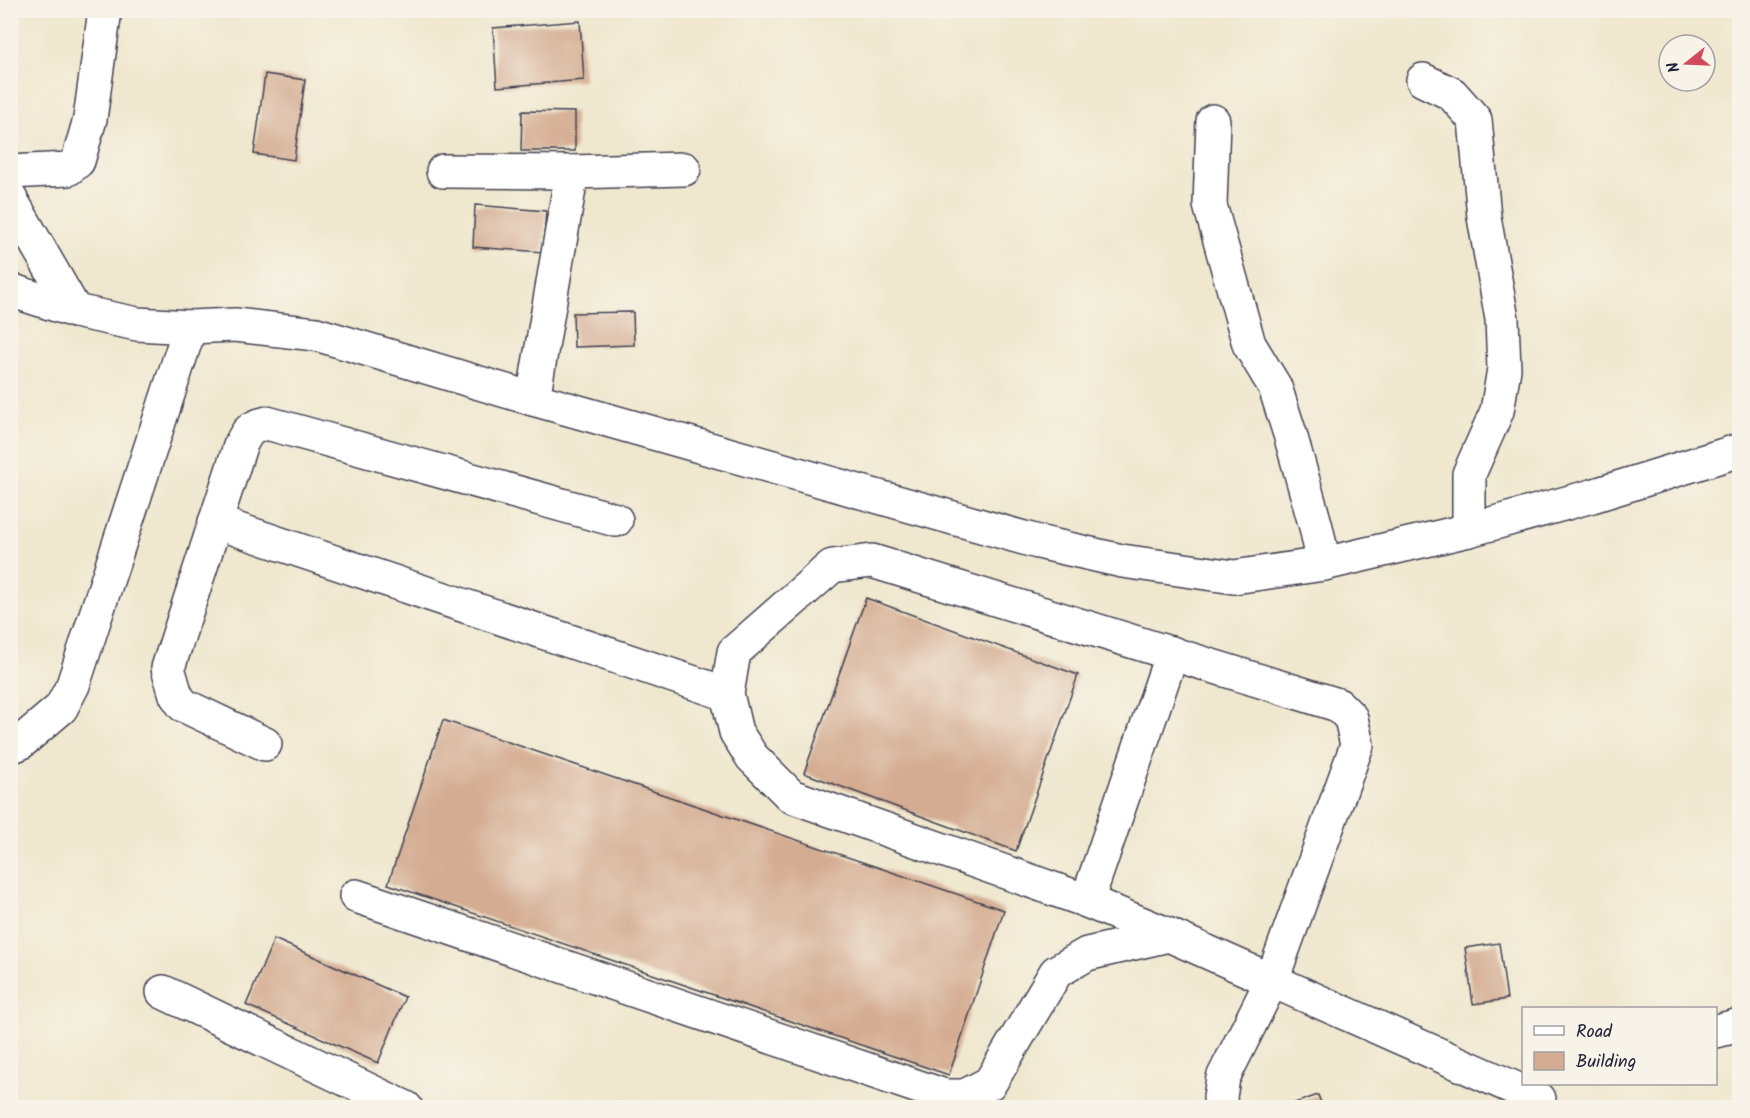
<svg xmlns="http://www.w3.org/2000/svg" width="1750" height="1118" font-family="Kalam,sans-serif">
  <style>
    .building { fill: #d4ac91 }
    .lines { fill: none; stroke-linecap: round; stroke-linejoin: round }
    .minor-casing { stroke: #414051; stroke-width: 36 }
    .minor { stroke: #fff; stroke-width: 33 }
  </style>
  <rect width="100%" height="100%" fill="#f7f3e8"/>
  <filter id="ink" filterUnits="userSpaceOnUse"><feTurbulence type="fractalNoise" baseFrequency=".0167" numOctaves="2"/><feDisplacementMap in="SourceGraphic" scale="12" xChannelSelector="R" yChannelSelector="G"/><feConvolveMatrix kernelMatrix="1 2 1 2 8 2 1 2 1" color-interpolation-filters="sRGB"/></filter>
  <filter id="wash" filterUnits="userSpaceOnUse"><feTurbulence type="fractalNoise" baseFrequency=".008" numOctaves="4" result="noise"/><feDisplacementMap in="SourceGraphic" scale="24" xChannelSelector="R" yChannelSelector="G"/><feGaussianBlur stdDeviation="1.35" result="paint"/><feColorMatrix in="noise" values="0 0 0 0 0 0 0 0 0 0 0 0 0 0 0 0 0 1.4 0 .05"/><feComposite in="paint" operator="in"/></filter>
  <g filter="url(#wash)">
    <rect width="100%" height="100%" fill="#efe7ce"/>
    <g id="blocks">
      <!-- building -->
      <g class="building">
        <polygon points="580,21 584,80 497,87 493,28"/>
        <polygon points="265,74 305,80 294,160 254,154"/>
        <polygon points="522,111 575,112 575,151 521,151"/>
        <polygon points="475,205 546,211 543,252 473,247"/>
        <polygon points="633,312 634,345 574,347 573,313"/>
        <polygon points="866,598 1078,675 1016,851 804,773"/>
        <polygon points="443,720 1004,910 949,1075 388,884"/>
        <polygon points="274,939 405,997 378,1063 246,1005"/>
        <polygon points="1499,943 1507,999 1473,1004 1465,948"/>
        <polygon points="1318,1095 1323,1108 1283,1108 1283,1107"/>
      </g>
    </g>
  </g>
  <g filter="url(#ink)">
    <use href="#blocks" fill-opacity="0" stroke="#414051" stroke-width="1.5"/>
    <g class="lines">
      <!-- minor casing -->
      <g class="minor-casing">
        <g id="minor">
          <polyline points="1423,80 1452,94 1475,120 1484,217 1502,319 1504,369 1497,411 1469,474 1469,530"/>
          <polyline points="1213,121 1210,205 1249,344 1275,387 1290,434 1316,527 1324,564"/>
          <polyline points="443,171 572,172"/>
          <polyline points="10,172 68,169 78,161 90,119 105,10"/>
          <polyline points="10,198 75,311"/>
          <polyline points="10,290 75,311 137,324 190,327 235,325 316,334 533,399 1038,542 1122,561 1234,577 1324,564 1469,530 1592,496 1740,450"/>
          <polyline points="533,399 572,172 684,169"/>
          <polyline points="215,522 727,694"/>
          <path d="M 265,744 L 183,705 L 176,695 L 168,668 L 240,446 C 247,431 250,427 267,423 L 616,520"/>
          <polyline points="10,747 20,743 61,708 73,685 190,327"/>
          <polyline points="356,896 945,1096 965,1096 990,1083 1056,972 1087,954 1169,935"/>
          <polyline points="1087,901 1172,653"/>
          <polyline points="163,992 406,1108"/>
          <polyline points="1716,1031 1740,1025"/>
          <polyline points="1221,1108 1220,1097 1223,1078 1272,980 1357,745 1351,718 1338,705 872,561 832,566 734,652 727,694 736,732 752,757 791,796 1087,901 1169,935 1539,1099"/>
        </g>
      </g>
      <!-- minor -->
      <use href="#minor" class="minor"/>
    </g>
  </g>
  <!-- margin -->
  <rect width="1750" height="1118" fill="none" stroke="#f7f3e8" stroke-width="36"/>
  <!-- legend -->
  <rect x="1522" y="1007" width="195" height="78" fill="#f7f3e8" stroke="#a29fa3" stroke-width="1.5"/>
  <rect x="1534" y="1026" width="30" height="9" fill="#ffffff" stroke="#a29fa3" stroke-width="1.5"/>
  <text x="1576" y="1037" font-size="18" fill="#22223b">Road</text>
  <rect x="1534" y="1052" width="30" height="18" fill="#d4ac91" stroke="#a29fa3" stroke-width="1.5"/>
  <text x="1576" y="1067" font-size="18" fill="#22223b">Building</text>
  <!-- north arrow -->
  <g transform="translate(1687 63) rotate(252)"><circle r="28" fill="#f7f3e8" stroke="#a29fa3" stroke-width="1.5"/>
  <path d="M0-4.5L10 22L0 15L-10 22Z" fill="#d1495b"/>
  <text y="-9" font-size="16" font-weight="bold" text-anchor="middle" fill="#22223b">N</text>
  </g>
</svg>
